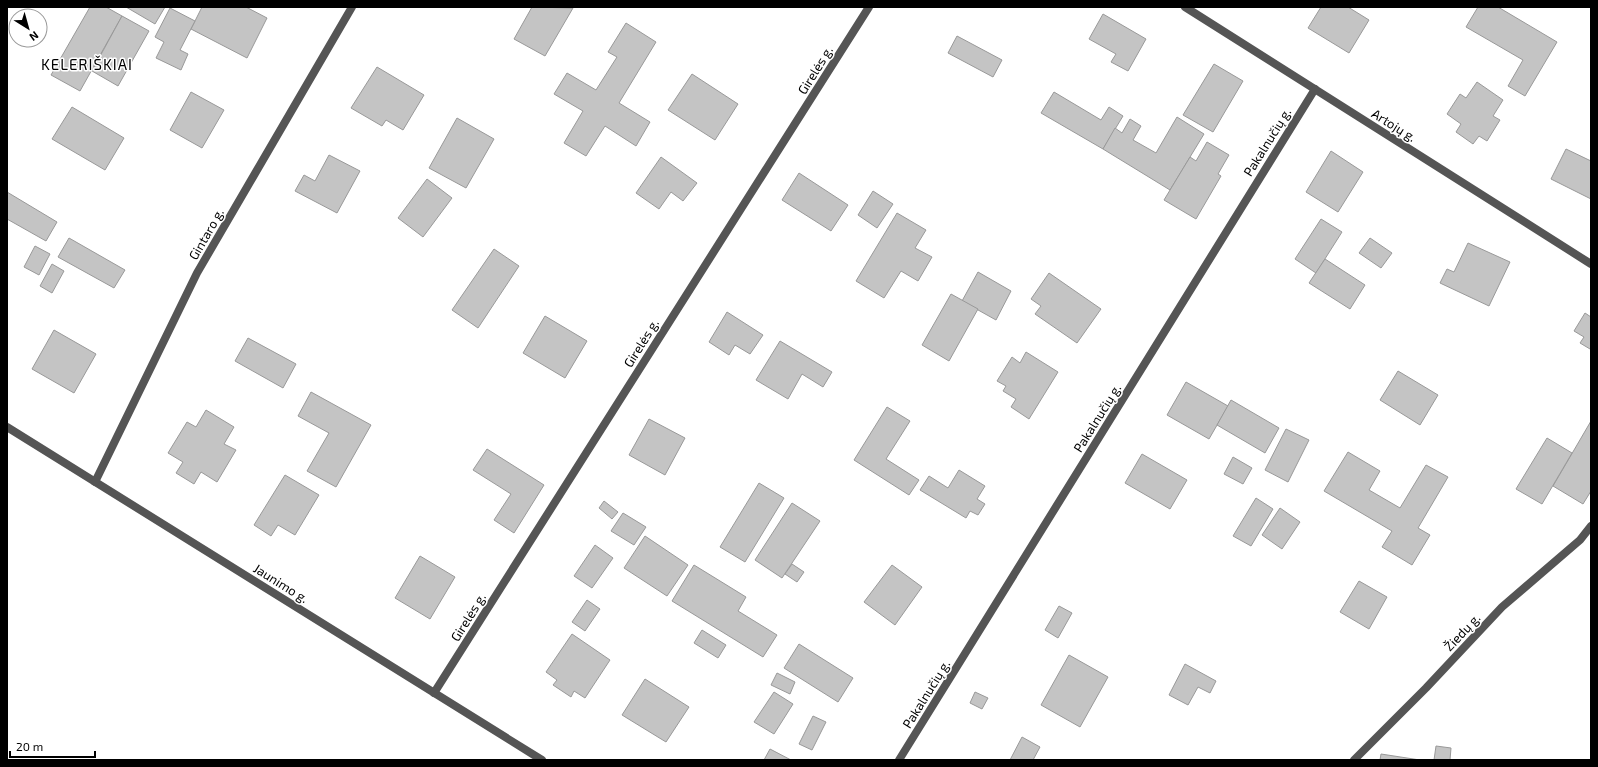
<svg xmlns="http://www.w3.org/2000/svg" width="1598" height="767" font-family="'Exo 2',sans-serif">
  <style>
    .building { fill: #c4c4c4; stroke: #999 }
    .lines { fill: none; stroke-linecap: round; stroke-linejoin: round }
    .street { stroke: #555; stroke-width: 8 }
    .labels { text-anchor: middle; stroke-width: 3; stroke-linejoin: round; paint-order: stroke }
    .street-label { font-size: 13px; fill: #000; stroke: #fff }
    .quarter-label { font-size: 15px; letter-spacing: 1px; fill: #000; stroke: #fff }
  </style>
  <rect width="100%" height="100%" fill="#fff"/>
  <!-- building -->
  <g class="building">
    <polygon points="90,7 106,7 122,16 80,91 51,75"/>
    <polygon points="126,7 165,7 155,24"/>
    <polygon points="202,7 246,7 267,18 247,58 191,29"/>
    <polygon points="532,7 573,8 545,56 514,39"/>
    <polygon points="1321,7 1348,7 1369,20 1349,53 1308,28"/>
    <polygon points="1478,7 1498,7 1557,42 1525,96 1508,86 1523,60 1466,27"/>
    <polygon points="170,8 195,21 180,50 188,54 181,70 156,58 164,42 155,37"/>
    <polygon points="1103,14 1146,39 1128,71 1111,62 1116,54 1089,39"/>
    <polygon points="122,16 149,31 118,86 92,71"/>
    <polygon points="626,23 656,42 619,103 650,122 636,146 605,126 586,156 564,143 583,111 554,94 567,73 596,90 617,57 608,52"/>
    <polygon points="957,36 1002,60 993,77 948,53"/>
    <polygon points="1214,64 1243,81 1213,132 1183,115"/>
    <polygon points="377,67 424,95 403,130 386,120 382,126 351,108"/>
    <polygon points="692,74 738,104 715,140 668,110"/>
    <polygon points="1477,82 1503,100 1493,116 1500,120 1487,141 1479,136 1473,144 1456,132 1461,124 1447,114 1460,94 1466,98"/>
    <polygon points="191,92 224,110 202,148 170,130"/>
    <polygon points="1054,92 1101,120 1109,107 1123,116 1103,149 1041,113"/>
    <polygon points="72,107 124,138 105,170 52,139"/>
    <polygon points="1177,117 1204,134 1170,190 1103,149 1115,128 1122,133 1130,119 1141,126 1133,140 1156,153"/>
    <polygon points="457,118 494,139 466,188 429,168"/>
    <polygon points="1207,142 1229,155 1218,174 1221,176 1196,219 1164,200 1190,157 1196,161"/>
    <polygon points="1566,149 1591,161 1591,199 1551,179"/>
    <polygon points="1331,151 1363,172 1338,212 1306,192"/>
    <polygon points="329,155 360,171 337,213 295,191 304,175 315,181"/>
    <polygon points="661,157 697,183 683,201 671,192 659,209 636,193"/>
    <polygon points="799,173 848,205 831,231 782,200"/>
    <polygon points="427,179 452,198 423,237 398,218"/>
    <polygon points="873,191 893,204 877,228 858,215"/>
    <polygon points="7,192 57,222 46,241 7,219"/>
    <polygon points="897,213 926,230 915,248 932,257 918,281 901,271 884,298 856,281"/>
    <polygon points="1321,219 1342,232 1316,273 1295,259"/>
    <polygon points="69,238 125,270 114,288 58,257"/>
    <polygon points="1370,238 1392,253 1381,268 1359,253"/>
    <polygon points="1468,243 1510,262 1489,306 1440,283 1447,269 1454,272"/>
    <polygon points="35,246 50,254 39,275 24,267"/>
    <polygon points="494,249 519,266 478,328 452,310"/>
    <polygon points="1325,259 1365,285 1350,309 1309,283"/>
    <polygon points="52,264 64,271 52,293 40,286"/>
    <polygon points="978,272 1011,291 996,320 962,301"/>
    <polygon points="1049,273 1101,309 1077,343 1035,314 1041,306 1031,299"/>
    <polygon points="951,294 978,309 949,361 922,345"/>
    <polygon points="727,312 763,335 750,354 735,345 729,355 709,342"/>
    <polygon points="1585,313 1591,317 1591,347 1590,349 1580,343 1584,337 1574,331"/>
    <polygon points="545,316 587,341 565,378 523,353"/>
    <polygon points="54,330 96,354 74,393 32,369"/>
    <polygon points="248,338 296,364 283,388 235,361"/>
    <polygon points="780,341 832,372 823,387 802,374 788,399 756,380"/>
    <polygon points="1026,352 1058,372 1029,419 1011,407 1016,399 1003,391 1006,386 997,381 1012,357 1020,363"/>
    <polygon points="1398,371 1438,395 1420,425 1380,400"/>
    <polygon points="1186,382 1228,406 1209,439 1167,415"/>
    <polygon points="311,392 371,425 336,487 307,471 329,433 298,416"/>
    <polygon points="1231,400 1279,428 1265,453 1217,425"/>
    <polygon points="887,407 910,421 886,459 919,480 909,495 854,460"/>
    <polygon points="206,410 234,427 224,444 236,450 217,482 201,472 194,484 176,473 183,462 168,453 187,422 196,427"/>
    <polygon points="649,419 685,438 665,475 629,455"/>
    <polygon points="1591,421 1591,491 1583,504 1553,486"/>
    <polygon points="1286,429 1309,440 1288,482 1265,470"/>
    <polygon points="1547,438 1572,453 1542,504 1516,489"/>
    <polygon points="487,449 544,485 514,533 494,520 511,494 473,470"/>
    <polygon points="1348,452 1380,471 1369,490 1400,508 1426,465 1448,477 1418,528 1430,535 1412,565 1382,547 1392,531 1324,491"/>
    <polygon points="1142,454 1187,480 1170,509 1125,483"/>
    <polygon points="1233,457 1252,468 1243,484 1224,474"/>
    <polygon points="959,470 985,486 977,499 985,504 978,515 970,511 966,518 920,490 929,476 948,488"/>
    <polygon points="285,475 319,495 295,535 278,525 271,536 254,525"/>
    <polygon points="759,483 784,498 745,562 720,547"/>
    <polygon points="1256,498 1273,509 1251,546 1233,536"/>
    <polygon points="604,501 618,512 612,519 599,508"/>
    <polygon points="792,503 820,521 782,578 755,560"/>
    <polygon points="1280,508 1300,522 1282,549 1262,535"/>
    <polygon points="623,513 646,527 634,545 611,531"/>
    <polygon points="645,536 688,565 667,596 624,568"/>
    <polygon points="595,545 613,558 592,588 574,576"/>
    <polygon points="420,556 455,577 430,619 395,598"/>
    <polygon points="792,564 804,572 797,582 785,574"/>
    <polygon points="694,565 746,597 738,611 777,635 763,657 672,601"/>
    <polygon points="892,565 922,587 895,625 864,602"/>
    <polygon points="1359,581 1387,597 1369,629 1340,612"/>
    <polygon points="587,600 600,609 585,631 572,622"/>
    <polygon points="1059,606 1072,613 1058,638 1045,630"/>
    <polygon points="702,630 726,645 718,658 694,643"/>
    <polygon points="572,634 610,660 585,698 574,691 571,697 553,685 557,680 546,672"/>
    <polygon points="799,644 853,678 838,702 784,668"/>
    <polygon points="1069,655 1108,677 1080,727 1041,705"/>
    <polygon points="1185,664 1216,681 1210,693 1198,687 1188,705 1169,695"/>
    <polygon points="777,673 795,682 790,694 771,685"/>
    <polygon points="645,679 689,707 666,742 622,715"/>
    <polygon points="774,692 793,704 774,734 754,722"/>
    <polygon points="975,692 988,698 982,709 970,703"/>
    <polygon points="813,716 826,722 812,750 799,744"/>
    <polygon points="1022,737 1040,747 1033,760 1010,760"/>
    <polygon points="1436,746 1451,748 1450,760 1434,760"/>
    <polygon points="770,749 791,760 764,760"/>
    <polygon points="1381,754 1420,760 1380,760"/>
  </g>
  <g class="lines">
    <!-- street -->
    <g class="street">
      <polyline points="1185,7 1591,264"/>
      <polyline points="7,427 542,760"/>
      <polyline points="95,482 197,273 352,7"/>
      <polyline points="434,693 869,7"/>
      <polyline points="899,760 1315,89"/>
      <polyline points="1354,760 1426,688 1502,607 1580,540 1591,526"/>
    </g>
  </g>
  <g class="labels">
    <!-- street labels -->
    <g class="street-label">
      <text transform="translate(815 70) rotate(-58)" y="5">Girelės g.</text>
      <text transform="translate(1394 125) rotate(32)" y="5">Artojų g.</text>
      <text transform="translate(1267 142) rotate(-58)" y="5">Pakalnučių g.</text>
      <text transform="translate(206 234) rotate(-60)" y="5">Gintaro g.</text>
      <text transform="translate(641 343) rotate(-58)" y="5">Girelės g.</text>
      <text transform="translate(1097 418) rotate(-58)" y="5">Pakalnučių g.</text>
      <text transform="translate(281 583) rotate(32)" y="5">Jaunimo g.</text>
      <text transform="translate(468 617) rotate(-58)" y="5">Girelės g.</text>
      <text transform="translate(1462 632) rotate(-47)" y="5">Žiedų g.</text>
      <text transform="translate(926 694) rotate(-58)" y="5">Pakalnučių g.</text>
    </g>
    <!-- quarter labels -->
    <g class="quarter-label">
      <text x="87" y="70">KELERIŠKIAI</text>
    </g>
  </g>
  <!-- border -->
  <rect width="1598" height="767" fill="none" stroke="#000000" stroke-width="16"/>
  <!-- north arrow -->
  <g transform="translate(28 28) rotate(143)"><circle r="19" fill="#ffffff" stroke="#999999"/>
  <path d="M0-3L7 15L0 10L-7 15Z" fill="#000000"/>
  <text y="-6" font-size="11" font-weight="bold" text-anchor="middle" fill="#000000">N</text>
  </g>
  <!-- scale -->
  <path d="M10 751v6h85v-6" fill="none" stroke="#000000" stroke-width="2"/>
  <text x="16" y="751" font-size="12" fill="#000000" stroke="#ffffff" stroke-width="3" paint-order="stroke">20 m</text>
</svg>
